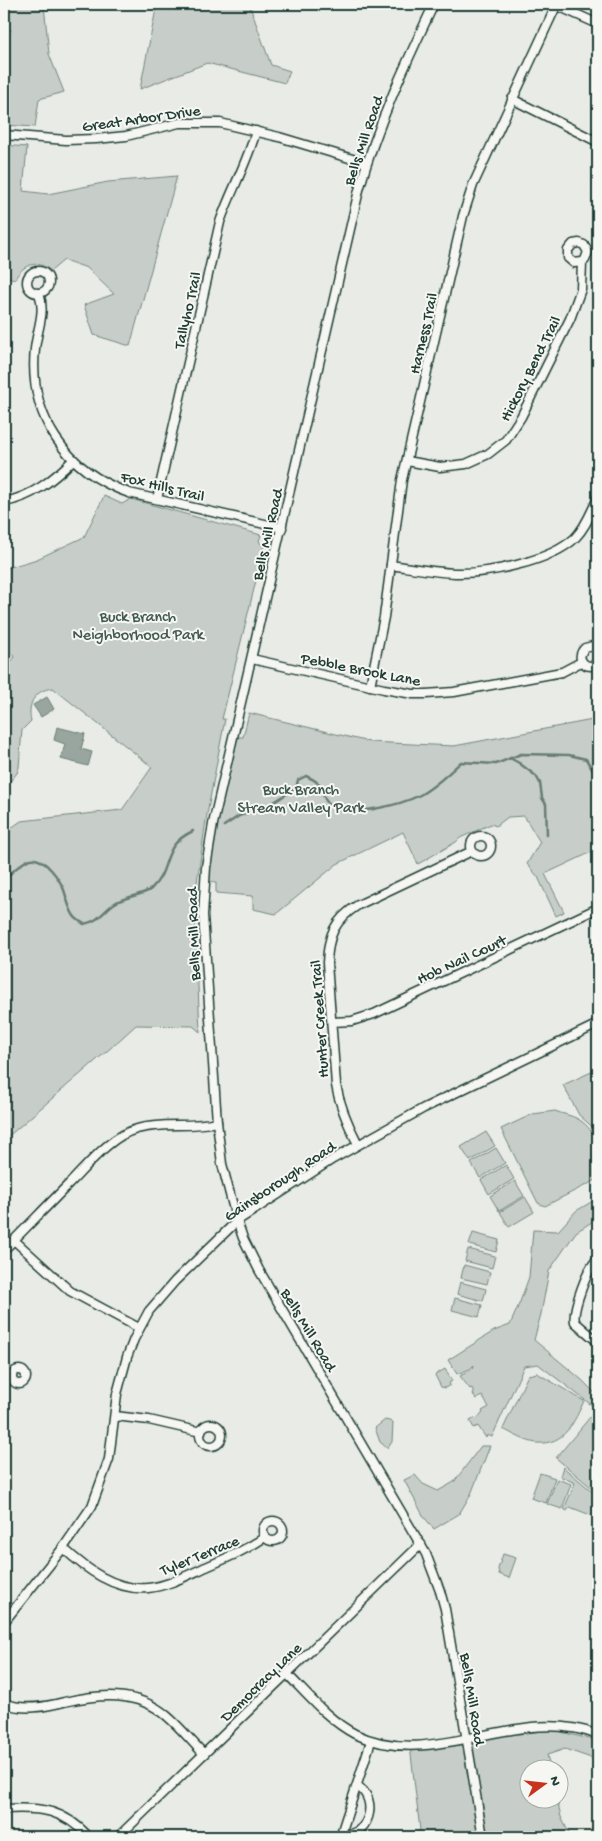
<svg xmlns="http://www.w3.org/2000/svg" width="602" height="1841" font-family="'Gochi Hand',sans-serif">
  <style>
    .green { fill: #c7cec9; stroke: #73867e }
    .water { fill: #99a6a0; stroke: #687c75 }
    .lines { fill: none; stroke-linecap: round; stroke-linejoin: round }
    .stream { stroke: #687c75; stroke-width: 2.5 }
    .minor-casing { stroke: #1f3d34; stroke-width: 11 }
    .minor { stroke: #f6f6f2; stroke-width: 8 }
    .labels { text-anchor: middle; stroke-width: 4; stroke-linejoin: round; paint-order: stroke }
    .street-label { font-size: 16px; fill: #1f3d34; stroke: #f6f6f2 }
    .park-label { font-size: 16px; fill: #415a52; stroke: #f6f6f2 }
  </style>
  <rect width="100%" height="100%" fill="#e9ebe7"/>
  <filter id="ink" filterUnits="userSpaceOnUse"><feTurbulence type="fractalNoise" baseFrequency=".02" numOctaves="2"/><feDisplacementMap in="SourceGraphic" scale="10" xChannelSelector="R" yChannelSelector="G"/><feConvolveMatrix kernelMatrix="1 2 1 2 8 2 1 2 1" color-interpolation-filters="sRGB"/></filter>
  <g filter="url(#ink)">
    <!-- green -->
    <g class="green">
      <polygon points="4,4 47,4 44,5 49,54 64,92 39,99 35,127 4,125 4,40 11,30 4,25"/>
      <polygon points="157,4 249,4 271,65 290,71 285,83 207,63 140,89"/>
      <path d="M 4,145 L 27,147 L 23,191 L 48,194 L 108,182 L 177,176 L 130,346 L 94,335 L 84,305 L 114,294 L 87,268 L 64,260 L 51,271 C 37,259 23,264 15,279 L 4,276 Z"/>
      <path d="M 104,496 L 122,504 L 131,499 L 261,535 L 259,541 L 264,548 L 222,719 L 225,719 L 206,820 L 197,882 L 195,915 L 200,1032 L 193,1026 L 136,1025 L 114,1045 L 4,1140 L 4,833 L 21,821 L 122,810 L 152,767 L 53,688 C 35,690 27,703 31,721 L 22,730 L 19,767 L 17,773 L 8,784 L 4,779 L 4,670 L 15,657 L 4,648 L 4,569 L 37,559 L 84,537 Z"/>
      <polygon points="249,713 369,742 454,746 598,719 598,849 545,874 564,912 556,916 538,877 527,864 540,842 524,816 508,817 496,826 491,824 460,838 456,842 418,864 403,832 337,864 276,914 253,909 253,896 216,893 216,882 204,881 234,737 243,737"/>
      <polygon points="598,1069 598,1132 579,1115 563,1085"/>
      <path d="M 555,1111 C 562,1114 571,1115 578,1119 C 601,1133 598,1155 598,1179 L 545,1206 L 538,1203 L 501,1129 L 533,1114 Z"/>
      <polygon points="486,1132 495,1146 470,1161 461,1147"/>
      <polygon points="496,1148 505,1163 480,1178 471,1163"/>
      <polygon points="506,1165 514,1179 489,1194 481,1180"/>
      <polygon points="515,1181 524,1196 499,1211 490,1196"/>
      <polygon points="525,1197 534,1212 509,1227 500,1212"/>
      <polygon points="598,1198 598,1218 576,1232 549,1271 541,1314 534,1340 582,1380 598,1396 598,1410 538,1364 524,1366 492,1437 487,1435 486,1438 478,1426 474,1428 470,1421 475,1418 476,1419 483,1413 482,1411 489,1407 482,1396 476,1399 473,1394 474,1392 472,1388 470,1389 460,1376 473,1369 474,1365 470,1369 457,1374 448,1360 494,1331 510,1325 520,1302 529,1277 533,1230 558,1231 576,1211"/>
      <polygon points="473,1233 499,1240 496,1252 469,1245"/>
      <polygon points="468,1249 495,1256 492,1268 465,1261"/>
      <polygon points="464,1265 490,1272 487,1284 461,1278"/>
      <polygon points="460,1282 486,1289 483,1301 457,1294"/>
      <polygon points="455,1298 482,1305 479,1317 452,1310"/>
      <polygon points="445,1369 452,1381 449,1383 450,1385 445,1388 441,1387 435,1375"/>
      <path d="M 537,1373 L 584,1401 C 574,1422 565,1445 537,1443 C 526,1442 513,1434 503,1429 L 528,1375 Z"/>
      <polygon points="591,1416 598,1422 598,1493 556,1458"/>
      <polygon points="385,1420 393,1422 392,1442 387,1448 380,1442 375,1428"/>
      <polygon points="481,1446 490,1446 471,1494 459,1514 434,1529 424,1517 404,1480 415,1475 423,1484 438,1491 454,1482"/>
      <polygon points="563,1467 598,1496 598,1518 570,1507 567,1511 564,1509 575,1483 560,1476"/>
      <polygon points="540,1473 555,1478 546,1503 531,1498"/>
      <polygon points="557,1479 571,1484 562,1509 547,1504"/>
      <polygon points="503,1554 516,1558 509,1578 499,1574 498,1569"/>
      <polygon points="549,1729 598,1741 598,1774 594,1759 565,1749 547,1755 550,1768 530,1768 530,1798 557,1799 561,1817 571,1837 413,1837 420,1830 410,1746 466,1738"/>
    </g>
    <!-- water -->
    <g class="water">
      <polygon points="47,697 54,709 41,717 33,705"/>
      <polygon points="57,727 85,734 81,749 92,752 88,766 61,759 65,744 54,740"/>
    </g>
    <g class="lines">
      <!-- stream -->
      <g class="stream">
        <polyline points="510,758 519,763 536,776 540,783 542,798 546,804 547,835"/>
        <path d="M 224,826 L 239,816 L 271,804 L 296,788 L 298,780 L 306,776 C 330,786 316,794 331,806 C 347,819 403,804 420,795 C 436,786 448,774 461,762 L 496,764 L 521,754 L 569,755 L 586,759 L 598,779"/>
        <path d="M 4,881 C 8,875 24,860 31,859 C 45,857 60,880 64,890 C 67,899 69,909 74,916 C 76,919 81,922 84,924 C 100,921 103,911 115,903 C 124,897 146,894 151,889 C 173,868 159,847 193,831"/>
      </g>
      <!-- minor casing -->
      <g class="minor-casing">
        <g id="minor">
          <path d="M 434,4 C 405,65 377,125 359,190 L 213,824 L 206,867 L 203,915 L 217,1122 L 222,1164 L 237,1221 L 243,1238 L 259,1270 L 426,1554 L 440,1591 L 445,1609 L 483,1837"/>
          <polyline points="556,5 598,24"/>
          <polyline points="512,99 598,142"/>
          <polyline points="4,135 66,140 96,139 126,136 179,123 220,123 279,137 366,163"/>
          <circle cx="38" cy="282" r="11"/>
          <path d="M 39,293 C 46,313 37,329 35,349 C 28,416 66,471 129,493 L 282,528"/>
          <polyline points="407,461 440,467 466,464 488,454 506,440 521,417 570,319 581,289 582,262 585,260 588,252 584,245 579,243 573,244 568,250 568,258 574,263 582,262"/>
          <path d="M 157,499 L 220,222 C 231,191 247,163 256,131"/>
          <path d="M 4,502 C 32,497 53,480 73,460"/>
          <path d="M 391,565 C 412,568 434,572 455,573 C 488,574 551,561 575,538 C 586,527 591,512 598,498"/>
          <path d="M 598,650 L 593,646 L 585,648 C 574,658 586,672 598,663"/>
          <polyline points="252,659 384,689 413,694 426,694 454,692 562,672 581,662"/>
          <polyline points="370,686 384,617 402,480 463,216 473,185 557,4"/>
          <circle cx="481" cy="846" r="10"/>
          <polyline points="332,1022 352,1021 374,1014 598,908"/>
          <path d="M 358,1144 C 348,1125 340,1107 336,1085 L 327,963 C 328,936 334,920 358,905 L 472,851"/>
          <polyline points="14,1240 70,1291 139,1328"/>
          <path d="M 4,1250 C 26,1228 47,1206 69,1184 C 88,1165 110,1136 137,1129 C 163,1122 190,1128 217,1122"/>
          <path d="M 598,1259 C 588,1266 572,1310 575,1322 L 598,1342"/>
          <circle cx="19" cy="1377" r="7"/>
          <polyline points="115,1416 149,1420 201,1432"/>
          <circle cx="211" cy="1435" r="11"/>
          <circle cx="273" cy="1531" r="10"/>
          <path d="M 63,1548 C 86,1569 115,1591 148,1588 C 168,1586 188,1575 206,1567 C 227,1558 246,1550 265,1537"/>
          <polyline points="4,1622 63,1548 92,1506 109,1459 117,1394 127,1357 134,1339 149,1311 175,1281 237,1221 333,1159 424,1108 598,1024"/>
          <path d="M 287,1674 C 308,1695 328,1720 355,1734 C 434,1772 518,1703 598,1735"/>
          <path d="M 4,1703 C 23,1711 45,1707 64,1702 C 99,1694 137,1690 167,1716 C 180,1727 192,1742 204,1754"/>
          <path d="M 4,1809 C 41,1807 63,1809 89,1837"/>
          <path d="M 341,1834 C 369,1839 380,1799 357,1786"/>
          <polyline points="118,1837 421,1544"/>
          <polyline points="340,1837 371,1741"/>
        </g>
      </g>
      <!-- minor -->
      <use href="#minor" class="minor"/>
    </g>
  </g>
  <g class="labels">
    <!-- street labels -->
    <g class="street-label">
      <text transform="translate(141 117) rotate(-8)" y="6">Great Arbor Drive</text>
      <text transform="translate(362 140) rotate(-71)" y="6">Bells Mill Road</text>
      <text transform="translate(186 310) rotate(-77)" y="6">Tallyho Trail</text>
      <text transform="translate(422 333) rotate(-77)" y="6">Harness Trail</text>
      <text transform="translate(529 368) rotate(-63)" y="6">Hickory Bend Trail</text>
      <text transform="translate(163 485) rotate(14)" y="6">Fox Hills Trail</text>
      <text transform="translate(266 534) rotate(-77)" y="6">Bells Mill Road</text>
      <text transform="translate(361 668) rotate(11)" y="6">Pebble Brook Lane</text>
      <text transform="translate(192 934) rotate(-92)" y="6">Bells Mill Road</text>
      <text transform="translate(461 958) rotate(-25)" y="6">Hob Nail Court</text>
      <text transform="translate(318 1019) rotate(-94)" y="6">Hunter Creek Trail</text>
      <text transform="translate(279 1180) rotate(-34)" y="6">Gainsborough Road</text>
      <text transform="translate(310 1329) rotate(59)" y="6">Bells Mill Road</text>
      <text transform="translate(199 1554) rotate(-22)" y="6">Tyler Terrace</text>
      <text transform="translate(260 1681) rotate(-44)" y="6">Democracy Lane</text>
      <text transform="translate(474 1699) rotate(81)" y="6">Bells Mill Road</text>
    </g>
    <!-- park labels -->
    <g class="park-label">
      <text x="138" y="621">Buck Branch<tspan x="138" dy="18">Neighborhood Park</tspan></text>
      <text x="301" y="794">Buck Branch<tspan x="301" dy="18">Stream Valley Park</tspan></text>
    </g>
  </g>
  <!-- margin -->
  <rect width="602" height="1841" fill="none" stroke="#f6f6f2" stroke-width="20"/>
  <rect x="10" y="10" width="582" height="1821" fill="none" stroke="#1f3d34" stroke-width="2" filter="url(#ink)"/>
  <!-- north arrow -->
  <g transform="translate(544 1784) rotate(75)"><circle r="24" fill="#f6f6f2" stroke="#a0aca6"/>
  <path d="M0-4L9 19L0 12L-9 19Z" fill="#c8321e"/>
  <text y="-8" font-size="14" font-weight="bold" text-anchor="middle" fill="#1f3d34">N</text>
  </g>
</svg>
